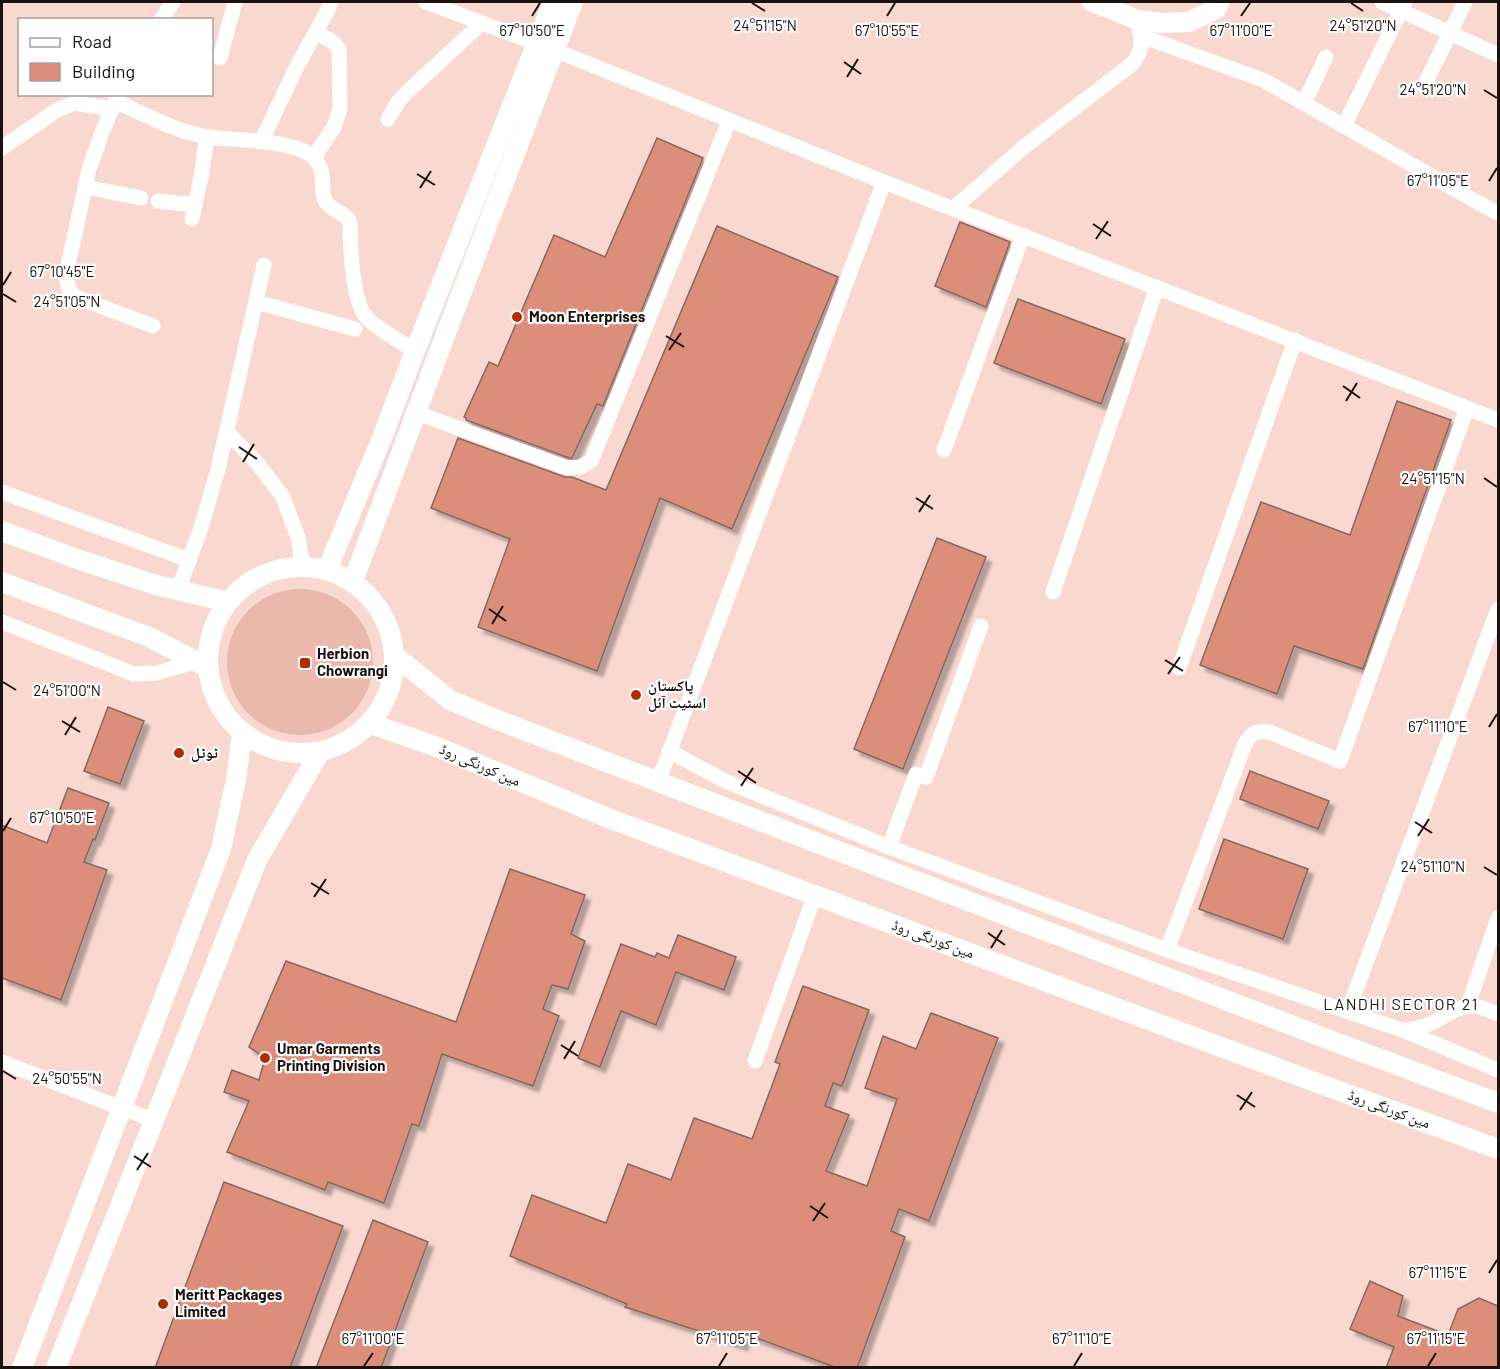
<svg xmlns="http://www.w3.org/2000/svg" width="1500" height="1369" font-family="Barlow,'Noto Naskh Arabic',sans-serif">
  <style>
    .green { fill: #ebb9ac }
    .building { fill: #dd8e7a; stroke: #846962; stroke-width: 1.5; filter: url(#shadow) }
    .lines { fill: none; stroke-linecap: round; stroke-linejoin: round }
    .minor { stroke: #fff; stroke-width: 15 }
    .major { stroke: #fff; stroke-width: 20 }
    .ticks { fill: none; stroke: #1b110e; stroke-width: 2 }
    .poi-dot { fill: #b52b00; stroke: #fff; stroke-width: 2 }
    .labels { text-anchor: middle; stroke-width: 4.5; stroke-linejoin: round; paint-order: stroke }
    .poi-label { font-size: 15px; font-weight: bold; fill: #1b110e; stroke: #fff; text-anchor: start }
    .street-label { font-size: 15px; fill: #1b110e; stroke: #fff }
    .neighbourhood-label { font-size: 16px; letter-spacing: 1.5px; fill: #1b110e; stroke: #fff }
    .ticks-label { font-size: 15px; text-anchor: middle; fill: #1b110e; stroke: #fff; stroke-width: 4.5; stroke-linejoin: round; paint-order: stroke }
  </style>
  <defs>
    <filter id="shadow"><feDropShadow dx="5.5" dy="5.5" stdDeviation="1.5" flood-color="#0004"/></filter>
  </defs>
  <rect width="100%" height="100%" fill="#f8d8cf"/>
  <!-- green -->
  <circle class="green" cx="300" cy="662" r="73"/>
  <!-- building -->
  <g class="building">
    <polygon points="657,138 703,158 603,406 597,404 572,458 569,458 466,420 466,418 464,417 489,362 498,366 554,235 605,257"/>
    <polygon points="960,222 1010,242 986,307 935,286"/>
    <polygon points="717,226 838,277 732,529 660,498 597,671 478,627 510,539 431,508 458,438 565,477 572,477 606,490"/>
    <polygon points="1018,299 1125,339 1101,404 994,363"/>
    <polygon points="1397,401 1451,420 1363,669 1294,646 1277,694 1200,665 1261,502 1350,535"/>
    <polygon points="937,538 986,557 903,769 854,749"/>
    <polygon points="108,707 144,721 120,784 84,771"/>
    <polygon points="1250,771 1329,801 1318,829 1240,799"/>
    <polygon points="68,788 109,803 95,840 93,839 84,862 107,870 61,1000 2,978 2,825 47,843"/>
    <polygon points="1224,839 1308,869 1283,939 1199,909"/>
    <polygon points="510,869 585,895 571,934 585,941 568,989 552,985 543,1009 559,1016 533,1086 442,1054 419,1126 412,1124 384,1203 328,1182 325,1190 227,1152 249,1101 224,1092 232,1070 259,1080 265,1058 249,1047 286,961 456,1022"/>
    <polygon points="678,935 736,957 724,990 676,972 656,1025 621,1011 600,1067 578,1058 621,944 655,957 657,953 669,958"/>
    <polygon points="803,986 869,1010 842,1086 833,1083 825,1106 849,1115 826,1171 867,1186 897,1099 865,1088 883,1036 916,1049 931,1013 998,1038 929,1221 899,1209 891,1231 905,1237 857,1368 837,1368 746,1334 742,1345 625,1307 627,1304 510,1256 532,1195 606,1223 628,1164 671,1180 694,1118 752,1139 780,1064 775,1062"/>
    <polygon points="224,1182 343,1226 290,1368 155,1368"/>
    <polygon points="373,1220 428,1242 381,1368 316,1368"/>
    <polygon points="1370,1281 1403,1296 1398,1316 1448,1335 1458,1309 1479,1298 1498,1306 1498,1368 1386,1368 1394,1347 1350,1329"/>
  </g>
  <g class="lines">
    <!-- minor -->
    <g class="minor">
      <polyline points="426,2 554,50 884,182 1498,420"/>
      <polyline points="1382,2 1498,55"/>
      <polyline points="161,20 173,2"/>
      <polyline points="1141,36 1263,80 1484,206 1498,213"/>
      <polyline points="220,58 235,2"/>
      <polyline points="1424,86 1465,2"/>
      <path d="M 118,94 L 103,130 L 89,169 L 66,275 C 67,284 68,291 76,297 L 153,326"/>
      <path d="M 115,101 C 145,114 177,133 209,137 C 235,141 298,139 315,159 C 329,176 318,190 326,202 C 332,211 345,212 350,222 C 350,244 352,307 369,320 C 382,332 400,341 415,351"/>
      <polyline points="1304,103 1326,57"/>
      <polyline points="388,119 398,102 407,92 482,23"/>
      <polyline points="1344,126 1405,2"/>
      <polyline points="261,142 297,66 328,10 331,2"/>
      <polyline points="2,148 57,110 75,103 112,109"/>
      <path d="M 314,157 L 334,127 L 340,109 L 339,50 C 334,40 324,37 315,33"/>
      <polyline points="85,187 141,198"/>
      <polyline points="158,201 195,205"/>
      <path d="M 953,209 L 1025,146 L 1132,64 C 1143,50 1142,44 1139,27"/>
      <polyline points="192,219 201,177 207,137"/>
      <polyline points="256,302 355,329"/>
      <polyline points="417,413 568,468 580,467 591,461 729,121"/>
      <polyline points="227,432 258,464 283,497 298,538 303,567"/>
      <polyline points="944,450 1023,235"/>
      <polyline points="2,492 189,560"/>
      <polyline points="178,590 201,528 218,469 264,265"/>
      <polyline points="1053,592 1157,287"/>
      <polyline points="2,622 134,674 157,673 197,661"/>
      <polyline points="1179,668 1295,340"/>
      <polyline points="669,751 725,781 889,847 1167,950 1405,1031 1498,1070"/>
      <polyline points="658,782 884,182"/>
      <polyline points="889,847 916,774 926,777 981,626"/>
      <path d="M 1167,950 L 1245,744 C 1251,733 1256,731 1269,732 L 1340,761 L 1467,408"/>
      <polyline points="1468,1005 1498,918"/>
      <polyline points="1348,1011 1498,609"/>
      <path d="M 1405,1031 C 1414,1029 1423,1027 1432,1023 C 1445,1017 1457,1006 1471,1006 C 1480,1005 1490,1011 1498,1014"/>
      <polyline points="755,1061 815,895"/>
      <polyline points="2,1062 121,1108 154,1120"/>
    </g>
    <!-- major -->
    <g class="major">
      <polyline points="1092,2 1138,20 1162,23 1189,22 1216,9 1220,2"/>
      <polyline points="2,531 80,560 156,585 228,602"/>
      <circle cx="301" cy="660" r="93"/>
      <polyline points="327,570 382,438 415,351 553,2"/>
      <polyline points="353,581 443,341 573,2"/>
      <polyline points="2,582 149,637 207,667"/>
      <polyline points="394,655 450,700 500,721 1322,1037 1498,1103"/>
      <polyline points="371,724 432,745 608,818 1304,1078 1498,1149"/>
      <polyline points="22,1368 221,849 236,780 242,733"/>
      <polyline points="56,1368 257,860 320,752"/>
    </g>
  </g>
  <!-- ticks -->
  <path class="ticks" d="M 752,3 L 765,11M 1351,3 L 1363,11M 532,16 L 540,3M 887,16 L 895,3M 1241,16 L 1250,3M 844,62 L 861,74M 847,77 L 858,59M 1484,90 L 1497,98M 417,174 L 435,185M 1489,181 L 1497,168M 420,188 L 431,171M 1093,224 L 1111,236M 1096,239 L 1108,221M 3,285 L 11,272M 3,294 L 16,302M 666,336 L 684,347M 669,350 L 681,333M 1343,386 L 1360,398M 1346,401 L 1357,383M 239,447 L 257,459M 243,462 L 254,444M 1484,478 L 1497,487M 916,498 L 933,509M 919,512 L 930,495M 489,609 L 506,621M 492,624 L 503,606M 1165,660 L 1183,671M 1168,674 L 1180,657M 3,682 L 16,690M 62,721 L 80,732M 1489,727 L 1497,714M 65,735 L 76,717M 738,771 L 756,783M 741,786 L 753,768M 1415,822 L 1432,833M 3,831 L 11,818M 1418,836 L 1429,819M 1484,867 L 1497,875M 311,883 L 329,894M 314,897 L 326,879M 988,933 L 1005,945M 991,948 L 1002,930M 561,1045 L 578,1056M 564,1059 L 575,1041M 3,1071 L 16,1079M 1237,1095 L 1255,1107M 1240,1110 L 1252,1092M 134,1156 L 151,1167M 137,1170 L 148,1153M 810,1206 L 828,1218M 813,1221 L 825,1203M 1489,1273 L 1497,1260M 364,1366 L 373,1353M 719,1366 L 727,1353M 1074,1366 L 1082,1353M 1428,1366 L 1436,1353"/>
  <!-- markers -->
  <g class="poi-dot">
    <circle cx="517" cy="317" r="6"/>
    <rect x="299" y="657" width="12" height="12" rx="3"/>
    <circle cx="636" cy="695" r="6"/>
    <circle cx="179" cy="753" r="6"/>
    <circle cx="265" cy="1058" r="6"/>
    <circle cx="163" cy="1304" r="6"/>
  </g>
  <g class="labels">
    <!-- poi labels -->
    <g class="poi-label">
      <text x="529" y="322">Moon Enterprises</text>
      <text x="317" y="659">Herbion<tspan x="317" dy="17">Chowrangi</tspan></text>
      <text x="648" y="691">پاکستان<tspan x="648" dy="17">اسٹیٹ آئل</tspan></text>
      <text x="191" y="758">ٹوٹل</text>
      <text x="277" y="1054">Umar Garments<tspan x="277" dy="17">Printing Division</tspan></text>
      <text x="175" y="1300">Meritt Packages<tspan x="175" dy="17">Limited</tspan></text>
    </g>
    <!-- street labels -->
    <g class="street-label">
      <text transform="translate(480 765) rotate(23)" y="5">مین کورنگی روڈ</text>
      <text transform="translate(933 939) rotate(20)" y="5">مین کورنگی روڈ</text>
      <text transform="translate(1389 1109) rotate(20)" y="5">مین کورنگی روڈ</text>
    </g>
    <!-- neighbourhood labels -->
    <g class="neighbourhood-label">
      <text x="1401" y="1010">LANDHI SECTOR 21</text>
    </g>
  </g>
  <g class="ticks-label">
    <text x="765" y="31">24°51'15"N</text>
    <text x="1363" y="31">24°51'20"N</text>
    <text x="887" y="36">67°10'55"E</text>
    <text x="1241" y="36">67°11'00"E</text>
    <text x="532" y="36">67°10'50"E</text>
    <text x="1433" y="95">24°51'20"N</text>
    <text x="1438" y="186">67°11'05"E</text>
    <text x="62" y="277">67°10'45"E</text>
    <text x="67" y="307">24°51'05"N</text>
    <text x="1433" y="484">24°51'15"N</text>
    <text x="67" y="696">24°51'00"N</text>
    <text x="1438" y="732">67°11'10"E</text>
    <text x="62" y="823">67°10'50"E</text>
    <text x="1433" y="872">24°51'10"N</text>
    <text x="67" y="1084">24°50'55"N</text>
    <text x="1438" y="1278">67°11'15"E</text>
    <text x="373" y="1344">67°11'00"E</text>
    <text x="727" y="1344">67°11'05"E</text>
    <text x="1082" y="1344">67°11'10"E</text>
    <text x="1436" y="1344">67°11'15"E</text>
  </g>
  <!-- border -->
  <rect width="1500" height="1369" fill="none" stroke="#1b110e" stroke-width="6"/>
  <!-- legend -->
  <rect x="18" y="18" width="195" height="78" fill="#ffffff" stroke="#a4a09f" stroke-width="1.5"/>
  <rect x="30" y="38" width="30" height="9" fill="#ffffff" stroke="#a4a09f" stroke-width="1.5"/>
  <text x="72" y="48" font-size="18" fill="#1b110e">Road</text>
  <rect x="30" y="63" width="30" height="18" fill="#dd8e7a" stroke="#a4a09f" stroke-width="1.5"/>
  <text x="72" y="78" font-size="18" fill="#1b110e">Building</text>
</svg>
